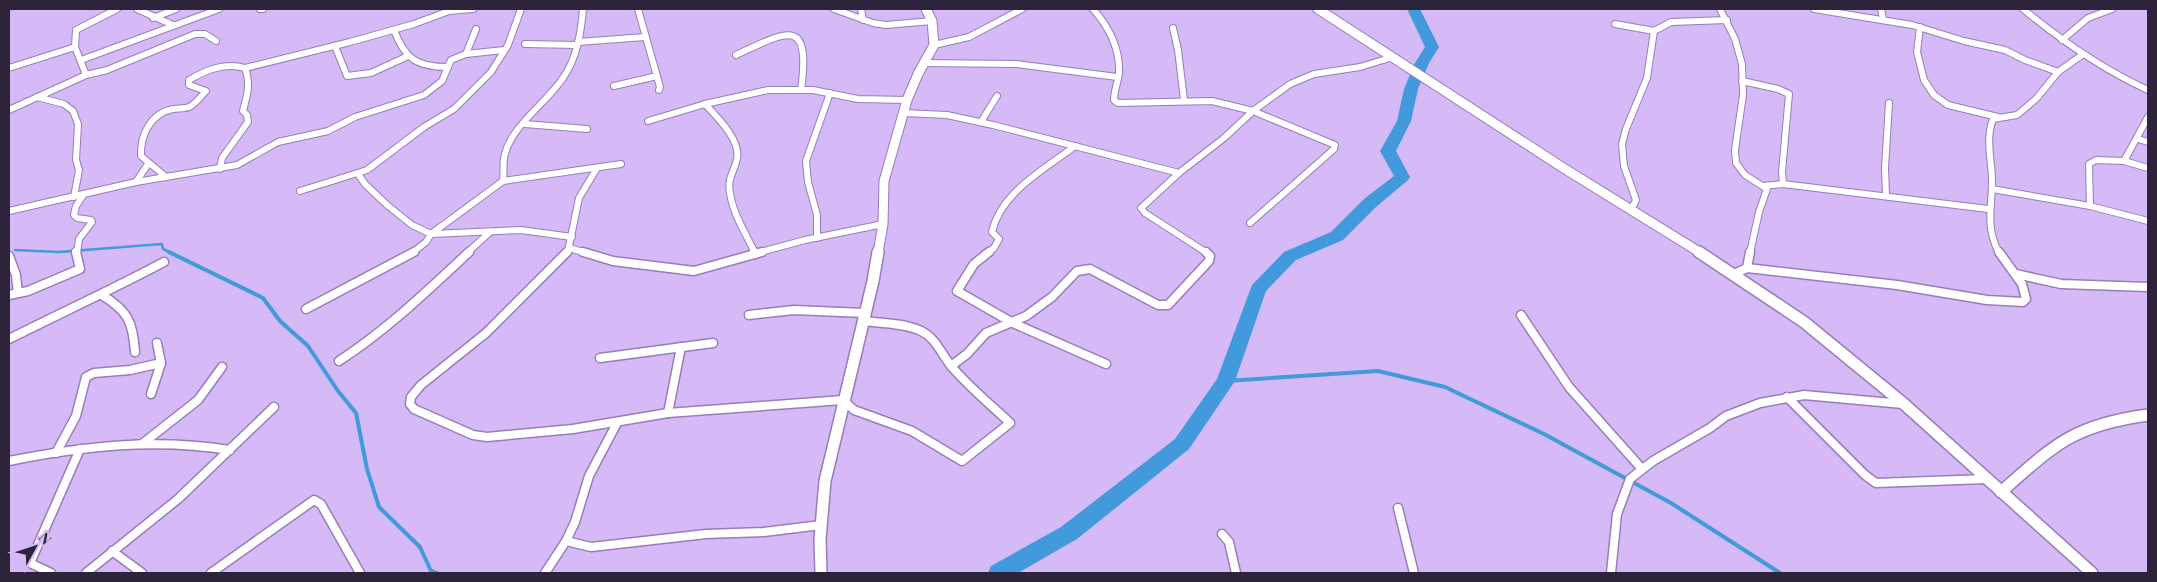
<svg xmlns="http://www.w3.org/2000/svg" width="2157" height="582" font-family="'Playfair Display',serif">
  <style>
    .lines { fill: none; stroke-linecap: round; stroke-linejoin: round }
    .stream-far1 { stroke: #429add; stroke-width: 2.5 }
    .stream { stroke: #429add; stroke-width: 4 }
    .river { fill: #429add; fill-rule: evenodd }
    .street-far1-casing { stroke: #977eb7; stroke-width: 8 }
    .street-casing { stroke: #977eb7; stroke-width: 11 }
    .secondary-far1-casing { stroke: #977eb7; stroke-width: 11 }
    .secondary-casing { stroke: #977eb7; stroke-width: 14 }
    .street-far1 { stroke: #fff; stroke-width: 6 }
    .street { stroke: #fff; stroke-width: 8 }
    .secondary-far1 { stroke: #fff; stroke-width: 9 }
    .secondary { stroke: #fff; stroke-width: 11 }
  </style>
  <rect width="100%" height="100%" fill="#d5baf7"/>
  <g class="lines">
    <!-- stream-far1 -->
    <polyline class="stream-far1" points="15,250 59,252 162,244 163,249 172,253"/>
    <!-- stream -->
    <g class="stream">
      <polyline points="169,252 263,298 280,321 308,346 338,391 356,413 367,469 379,507 420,547 431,571 437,573"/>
      <polyline points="1226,381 1378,371 1445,387 1544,434 1671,503 1780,573"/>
    </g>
    <!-- river -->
    <polygon class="river" points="1407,9 1420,9 1439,47 1429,63 1418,89 1411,121 1396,151 1410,177 1408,180 1376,207 1343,240 1296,260 1266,291 1235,381 1189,449 1077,539 1018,573 988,573 991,566 1061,527 1175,439 1217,379 1252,285 1284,252 1331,232 1364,199 1394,176 1380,151 1397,121 1404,89 1415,63 1425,47"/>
    <!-- street-far1 casing -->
    <g class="street-far1-casing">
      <g id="street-far1">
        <polyline points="137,9 173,25"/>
        <polyline points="260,9 263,9"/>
        <polyline points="638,9 660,87 659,90"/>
        <polyline points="834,9 873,23 886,25 932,21"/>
        <polyline points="861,9 863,20"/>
        <path d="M 1093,9 C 1109,27 1120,48 1119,73 C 1118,82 1114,91 1114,100 L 1118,103 L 1212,101 L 1253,111 L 1335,145 L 1334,149 L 1250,223"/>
        <polyline points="1720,9 1735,39 1742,64 1743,95 1735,150 1736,163 1745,175 1767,189 1759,212 1750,253"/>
        <polyline points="1814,9 1912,25 1964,41 2005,50 2025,60 2058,72"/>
        <polyline points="1881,9 1883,19"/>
        <path d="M 2023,9 C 2062,41 2102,69 2148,90"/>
        <polyline points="153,18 176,9"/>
        <polyline points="1615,24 1654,31 1671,22 1727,20"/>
        <polyline points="1920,27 1917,52 1924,80 1934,95 1948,105 1998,117"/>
        <polyline points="1173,28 1178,50 1184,100"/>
        <path d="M 394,30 C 405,59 417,67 448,67"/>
        <polyline points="2062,40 2088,18 2112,9"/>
        <polyline points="578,42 645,37"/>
        <polyline points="525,44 577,45"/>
        <polyline points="934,45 969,37 1022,9"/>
        <polyline points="335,46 347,76 371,73 408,56"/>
        <polyline points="466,54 476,29"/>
        <path d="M 736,55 C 789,30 811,17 801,90"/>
        <polyline points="81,60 219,9"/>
        <polyline points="924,63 1016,64 1117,77"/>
        <polyline points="9,68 75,47"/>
        <polyline points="245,68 350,42 414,24 449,11 473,9"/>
        <polyline points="86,75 75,47 76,30 117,9"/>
        <polyline points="1742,81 1778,89 1789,94 1782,172 1783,184"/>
        <polyline points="614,86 657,76"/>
        <polyline points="37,97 64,104 73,111 78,124 76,160 79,170 74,197"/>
        <path d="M 705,104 C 717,117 741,140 737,159 C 734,172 727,179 730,193 C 733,214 746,234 755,253"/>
        <polyline points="9,110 86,75 107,70 195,34 205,34 216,41"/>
        <polyline points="904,113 947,115 993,125 1179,173"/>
        <polyline points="648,121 705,104 768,90 813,90 858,99 907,100"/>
        <polyline points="981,122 997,96"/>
        <polyline points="525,124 587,129"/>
        <polyline points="2138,139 2148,142"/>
        <polyline points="2124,161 2148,168"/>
        <polyline points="358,174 365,184 387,205 412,225 431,234 521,230 572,237"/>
        <path d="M 166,177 L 141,156 C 140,135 151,113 173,109 C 178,108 184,109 189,107 C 196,104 201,96 206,91 L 189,85 L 189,80 C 206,70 225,62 245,68 C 251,84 247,95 243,111 L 247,115 L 248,122 L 222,158 L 220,169"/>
        <polyline points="503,181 621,164"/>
        <polyline points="136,182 148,164"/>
        <polyline points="1763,186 1783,184 1988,209"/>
        <polyline points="1992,189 2090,206 2148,221"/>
        <polyline points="300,191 367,170 424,127 454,109 491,72 508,45 521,9"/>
        <polyline points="1886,195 1885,168 1889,103"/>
        <polyline points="2090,206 2089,164 2096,160 2124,161 2148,117"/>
        <polyline points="1631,210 1636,200 1624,166 1622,144 1626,129 1647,78 1654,31"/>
        <polyline points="9,211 136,182 237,165 278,142 328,131 355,117 424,95 442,81 451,60 466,54 504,50"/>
        <polyline points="817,238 817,215 808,182 806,161 830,93"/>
        <polyline points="569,248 587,253"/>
        <polyline points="77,253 79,239 92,222 91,220 77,218 74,215 76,206 84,194"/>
        <path d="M 412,253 L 426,242 L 431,234 L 503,181 C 504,173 503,165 504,158 C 510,126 545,105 563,78 C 577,58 581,33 583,9"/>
        <polyline points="467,253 490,232"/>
        <polyline points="566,253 568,251 579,198 597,168"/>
        <polyline points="757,253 805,240 883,224"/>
        <path d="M 987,253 L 994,248 L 999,239 L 992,232 C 1001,192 1045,169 1075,146"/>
        <polyline points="1207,253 1145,213 1141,208 1179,173 1224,138 1253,111 1290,84 1314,74 1360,67 1393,57"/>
        <path d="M 1999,253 C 1985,226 1992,209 1992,181 C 1992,160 1985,140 1993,119 L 2017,115 L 2036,99 L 2058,72 L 2082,55"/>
      </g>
    </g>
    <!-- street casing -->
    <g class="street-casing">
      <g id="street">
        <path d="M 567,252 L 486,333 L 421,385 L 411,397 L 410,404 L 414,409 L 473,435 L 487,437 L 573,429 L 668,413 L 843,400 L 854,410 L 912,431 L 962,461 L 1010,423 C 991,405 969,387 952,367 C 941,354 936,337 919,330 C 902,323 880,323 862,321"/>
        <polyline points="583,252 613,261 694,271 762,252"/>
        <polyline points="754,252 755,254"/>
        <polyline points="989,252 974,264 957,291 1013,323 1106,364"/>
        <polyline points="9,256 16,275 18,293"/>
        <polyline points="1747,268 1897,285 1987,300 2023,302 2026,299 2022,284 1999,252"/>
        <polyline points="1734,274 1747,268 1750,252"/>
        <polyline points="2016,274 2061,284 2148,287"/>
        <polyline points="9,295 28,291 80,269 76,252"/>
        <path d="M 102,295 C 128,311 133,322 135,352"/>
        <polyline points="306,309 414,252"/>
        <polyline points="749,315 794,310 864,313"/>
        <polyline points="1521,315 1569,387 1642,469"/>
        <path d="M 9,339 C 61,313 113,289 164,262"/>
        <polyline points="600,358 713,343"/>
        <path d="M 339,361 C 388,329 426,292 469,252"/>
        <polyline points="951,366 967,354 986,333 1026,316 1052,297 1077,271 1090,269 1158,305 1168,305 1209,261 1210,256 1206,252"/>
        <polyline points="151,394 161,363 157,343"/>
        <polyline points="1787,397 1865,475 1876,483 1986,479"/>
        <polyline points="668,413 681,347"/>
        <polyline points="142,444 198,400 222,367"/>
        <polyline points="56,453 76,416 86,377 94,373 130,370 161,363"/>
        <path d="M 9,461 C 84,446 155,438 230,450"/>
        <polyline points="1398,508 1414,573"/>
        <polyline points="1222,534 1229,542 1236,573"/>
        <polyline points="566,541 591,547 706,534 764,532 821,525"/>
        <polyline points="112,551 142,573"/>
        <polyline points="51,573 30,563 80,449"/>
        <polyline points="86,573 178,499 274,407"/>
        <polyline points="211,573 314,500 321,504 360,573"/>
        <polyline points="545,573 566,541 575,522 589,476 617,423"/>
        <polyline points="1611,573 1617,514 1630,479 1653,461 1710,428 1726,416 1760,403 1804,395 1903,404"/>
      </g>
    </g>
    <!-- secondary-far1 casing -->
    <g class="secondary-far1-casing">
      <g id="secondary-far1">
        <polyline points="1318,9 1565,169 1701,253"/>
        <polyline points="878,253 883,224 884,181 907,100 918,74 934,45 932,21 926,9"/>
      </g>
    </g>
    <!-- secondary casing -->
    <g class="secondary-casing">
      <g id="secondary">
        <polyline points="1699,252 1804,322 1904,404 2092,573"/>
        <path d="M 2001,492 C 2055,444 2074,425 2148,415"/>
        <polyline points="821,573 820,539 825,481 873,281 878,252"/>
      </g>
    </g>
    <!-- street-far1 -->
    <use href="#street-far1" class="street-far1"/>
    <!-- street -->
    <use href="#street" class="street"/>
    <!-- secondary-far1 -->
    <use href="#secondary-far1" class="secondary-far1"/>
    <!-- secondary -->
    <use href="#secondary" class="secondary"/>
  </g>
  <!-- border -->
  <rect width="2157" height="582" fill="none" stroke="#2d233a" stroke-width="20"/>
  <!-- north arrow -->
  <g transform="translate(35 547) rotate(50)" stroke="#d5baf7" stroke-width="4" paint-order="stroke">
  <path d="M0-4L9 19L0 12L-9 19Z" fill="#2d233a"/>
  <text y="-8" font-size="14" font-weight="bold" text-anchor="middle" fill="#2d233a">N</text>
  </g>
</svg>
